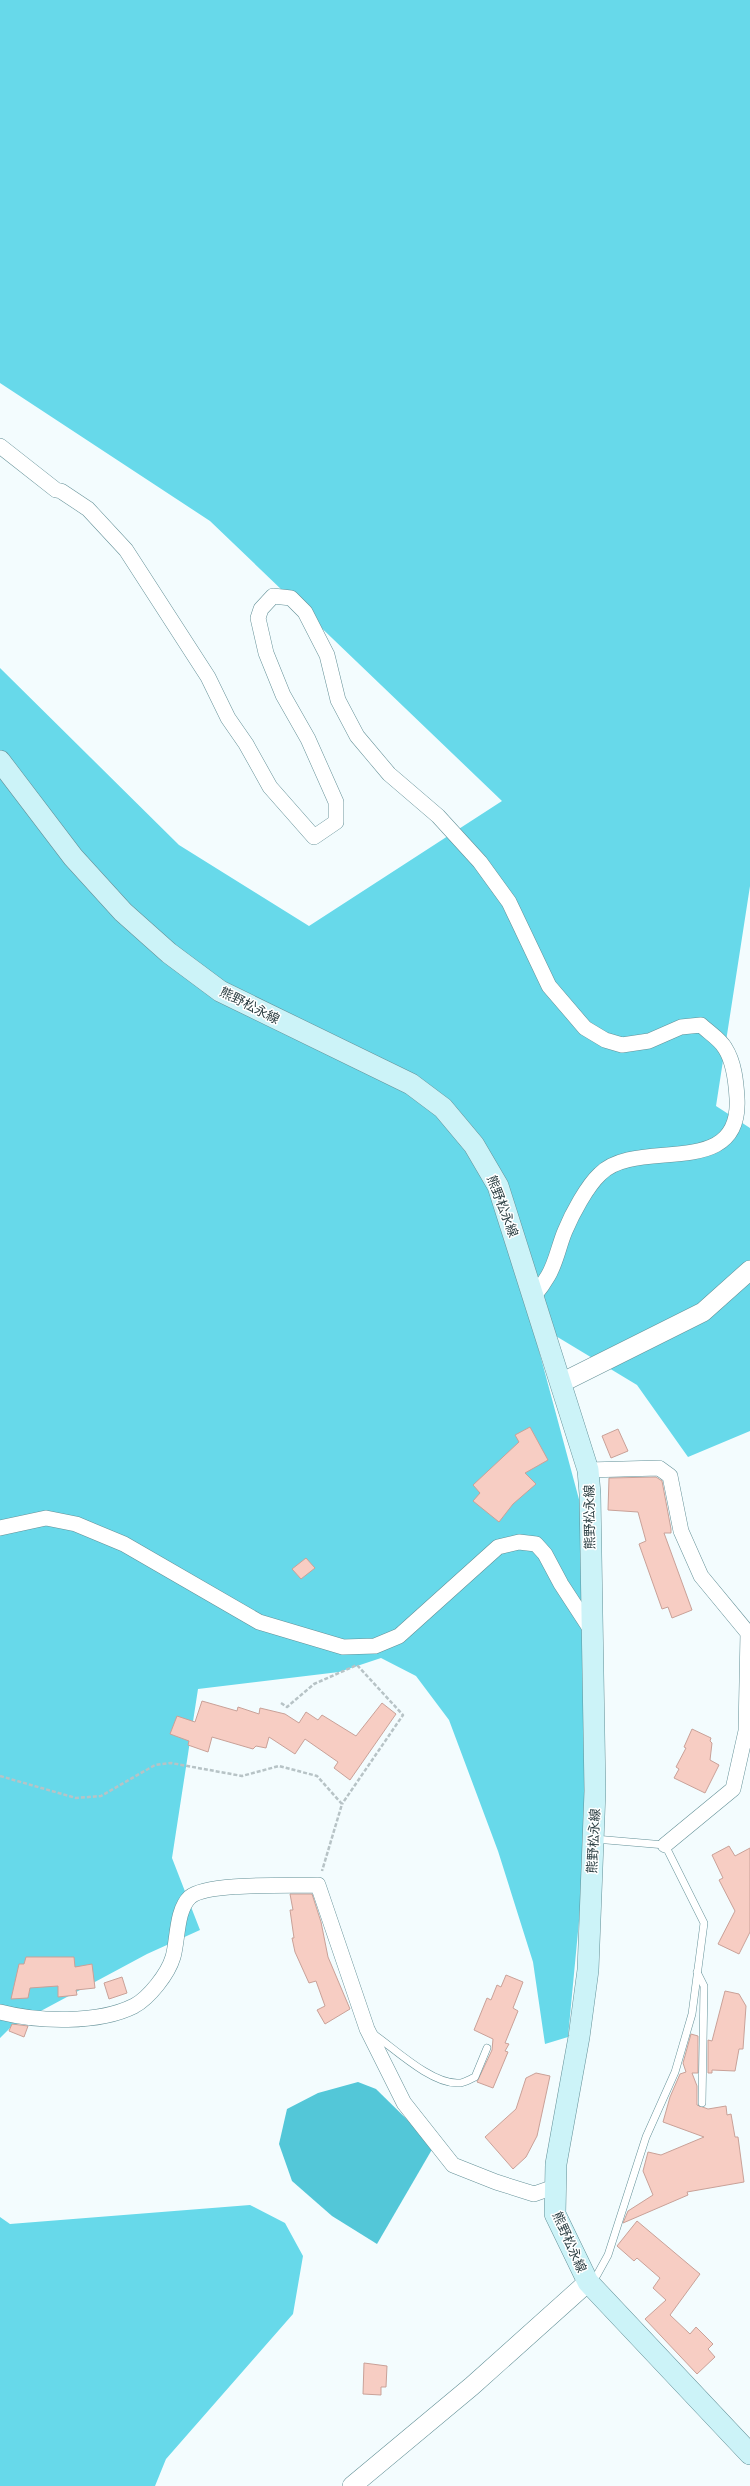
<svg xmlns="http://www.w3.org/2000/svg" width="750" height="2486" font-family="Arial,'Noto Sans JP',sans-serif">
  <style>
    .forest { fill: #67d9ea }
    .water { fill: #53c7d8 }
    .building { fill: #f7cdc3; stroke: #c9a198 }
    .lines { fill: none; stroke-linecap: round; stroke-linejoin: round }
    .service-casing { stroke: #649198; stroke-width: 8 }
    .minor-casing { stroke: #649198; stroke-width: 16 }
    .tertiary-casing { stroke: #649198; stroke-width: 20 }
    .secondary-casing { stroke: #649198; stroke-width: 22 }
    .path { stroke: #b7c3c6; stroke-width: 2.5; stroke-dasharray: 4 2; stroke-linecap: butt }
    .service { stroke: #fff; stroke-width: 7 }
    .minor { stroke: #fff; stroke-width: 15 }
    .tertiary { stroke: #fff; stroke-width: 19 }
    .secondary { stroke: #ccf3f8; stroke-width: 21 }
    .labels { text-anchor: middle; stroke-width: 3; stroke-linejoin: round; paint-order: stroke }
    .street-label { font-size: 13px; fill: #2d4044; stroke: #fff }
  </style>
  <rect width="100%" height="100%" fill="#f3fcfe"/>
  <!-- forest -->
  <g class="forest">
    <polygon points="0,0 750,0 750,886 716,1106 750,1128 750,1431 688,1457 637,1385 531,1321 584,1518 586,1847 568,2037 545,2044 533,1962 498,1851 449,1720 416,1676 381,1658 339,1672 198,1689 172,1858 200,1930 147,1954 11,2027 0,2038 0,668 179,845 309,926 502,801 210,521 0,383"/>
    <polygon points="250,2205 285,2223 303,2256 293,2314 166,2459 155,2486 0,2486 0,2217 10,2224"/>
  </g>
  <!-- water -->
  <polygon class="water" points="358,2082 376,2089 434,2146 377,2244 332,2216 292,2181 279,2144 287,2109 318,2093"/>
  <!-- building -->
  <g class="building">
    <polygon points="530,1427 548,1460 525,1473 536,1484 513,1504 499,1522 473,1501 480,1493 473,1485 519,1442 515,1435"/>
    <polygon points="618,1429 628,1451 611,1458 602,1436"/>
    <polygon points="656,1477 662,1481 671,1529 671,1533 664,1533 692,1610 672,1618 668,1607 662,1609 639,1544 646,1541 638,1512 608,1510 609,1478"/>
    <polygon points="306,1558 315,1568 301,1579 292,1569"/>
    <polygon points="202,1701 237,1711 238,1707 259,1714 260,1708 285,1714 299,1723 306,1712 318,1720 322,1715 356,1736 382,1703 396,1714 350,1780 334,1768 338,1762 305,1739 295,1754 269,1737 266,1748 256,1746 253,1749 212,1737 208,1752 188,1745 189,1741 170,1734 177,1716 195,1722"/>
    <polygon points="692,1729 711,1738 710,1741 712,1743 710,1760 719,1765 705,1793 674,1778 679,1769 676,1767 686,1748 684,1747"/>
    <polygon points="729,1846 735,1856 750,1848 750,1932 739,1954 718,1944 735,1911 719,1880 723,1878 712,1855"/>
    <polygon points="290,1894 312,1894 321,1922 328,1957 350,2009 325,2024 317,2010 325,2006 316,1981 309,1983 295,1952 292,1938 294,1938 290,1910 293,1910"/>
    <polygon points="26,1957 74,1957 75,1967 92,1964 95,1988 76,1990 77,1995 58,1997 58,1986 30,1988 28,1998 11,1999 19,1964 24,1964"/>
    <polygon points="506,1975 523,1982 513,2008 518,2011 505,2043 509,2044 505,2051 508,2052 493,2088 477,2082 492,2050 493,2039 474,2030 487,1998 491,2000 497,1985 501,1987"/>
    <polygon points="122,1977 127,1993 109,1999 104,1983"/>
    <polygon points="725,1991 739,1994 746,2006 743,2049 739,2049 735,2071 712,2070 712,2073 708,2073 708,2040 712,2041"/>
    <polygon points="12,2024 28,2026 24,2037 9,2031"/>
    <polygon points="691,2034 698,2036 698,2073 692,2073 697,2086 697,2105 708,2109 726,2106 727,2115 731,2114 735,2137 738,2137 744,2182 687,2192 688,2195 623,2223 628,2211 653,2195 643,2171 648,2152 661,2155 704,2137 663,2122 670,2097 680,2074 686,2072 683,2063"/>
    <polygon points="536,2073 550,2076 537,2136 526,2157 513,2169 485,2137 516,2109 526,2078"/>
    <polygon points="637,2221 700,2274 670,2315 690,2334 696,2327 713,2344 708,2349 715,2357 697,2374 645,2319 666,2300 653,2288 660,2278 637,2258 634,2261 617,2246"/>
    <polygon points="364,2363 387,2366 386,2387 381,2387 381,2395 363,2394"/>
  </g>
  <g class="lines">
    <!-- service casing -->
    <g class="service-casing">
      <g id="service">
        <polyline points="697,1972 704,1986 702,2103"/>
        <path d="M 372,2033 C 394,2048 430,2083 457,2083 C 463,2084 470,2079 475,2077 L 487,2048"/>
        <polyline points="590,2281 597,2275 608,2255 646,2137 675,2072 692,2014 704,1923 665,1845 595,1839"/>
      </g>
    </g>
    <!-- minor casing -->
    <g class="minor-casing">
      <g id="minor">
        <path d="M 0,446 L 56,490 L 61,491 L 88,509 L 126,550 L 208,677 L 228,718 L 246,744 L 270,787 L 314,837 L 336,822 L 336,802 L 308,739 L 283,695 L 266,653 L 258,618 L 261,609 L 273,596 L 291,598 L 305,612 L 327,655 L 338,700 L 357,736 L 389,774 L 438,816 L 480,862 L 509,902 L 549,986 L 585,1028 L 605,1040 L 622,1045 L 649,1041 L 681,1027 L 701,1025 C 708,1032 720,1039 725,1048 C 734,1062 736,1081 737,1098 C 742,1182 637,1136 600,1174 C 587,1186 572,1214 565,1231 C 559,1245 556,1263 548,1276 C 544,1283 539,1290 534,1296"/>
        <polyline points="588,1470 659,1468 670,1476 681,1531 701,1576 748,1633 746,1731 733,1789 665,1845"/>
        <polyline points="0,1528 46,1518 76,1524 124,1544 259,1622 343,1647 375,1646 399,1636 498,1547 519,1542 536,1544 545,1554 561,1584 591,1630"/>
        <path d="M 0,2012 C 38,2022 98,2024 134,2006 C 149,1998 168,1974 173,1957 C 178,1940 176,1910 190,1897 C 207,1882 293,1886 318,1885 L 367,2029 L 404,2103 L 453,2165 L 496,2182 L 534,2194 L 554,2187"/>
      </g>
    </g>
    <!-- tertiary casing -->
    <g class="tertiary-casing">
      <g id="tertiary">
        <polyline points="561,1383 703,1312 750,1270"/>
        <polyline points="352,2486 472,2386 588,2282"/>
      </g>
    </g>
    <!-- secondary casing -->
    <g class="secondary-casing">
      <polyline id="secondary" points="0,761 73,857 123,912 169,953 220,991 411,1084 443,1108 474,1145 498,1186 588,1470 590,1494 595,1791 588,1970 579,2037 556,2164 555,2214 588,2282 750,2454"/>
    </g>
    <!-- path -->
    <g class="path">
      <polyline points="281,1703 287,1707 314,1684 357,1665 403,1715 342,1804"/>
      <polyline points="0,1776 76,1798 101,1796 155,1765 171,1763 242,1776 279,1766 317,1776 342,1804 322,1871"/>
    </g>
    <!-- service -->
    <use href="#service" class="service"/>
    <!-- minor -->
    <use href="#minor" class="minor"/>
    <!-- tertiary -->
    <use href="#tertiary" class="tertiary"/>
    <!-- secondary -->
    <use href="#secondary" class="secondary"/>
  </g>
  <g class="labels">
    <!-- street labels -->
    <g class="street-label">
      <text transform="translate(250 1005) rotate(27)" y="5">熊野松永線</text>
      <text transform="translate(503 1206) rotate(69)" y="5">熊野松永線</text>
      <text transform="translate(589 1517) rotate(-91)" y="5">熊野松永線</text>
      <text transform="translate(593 1841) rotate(-87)" y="5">熊野松永線</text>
      <text transform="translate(570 2242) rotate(66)" y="5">熊野松永線</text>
    </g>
  </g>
</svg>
